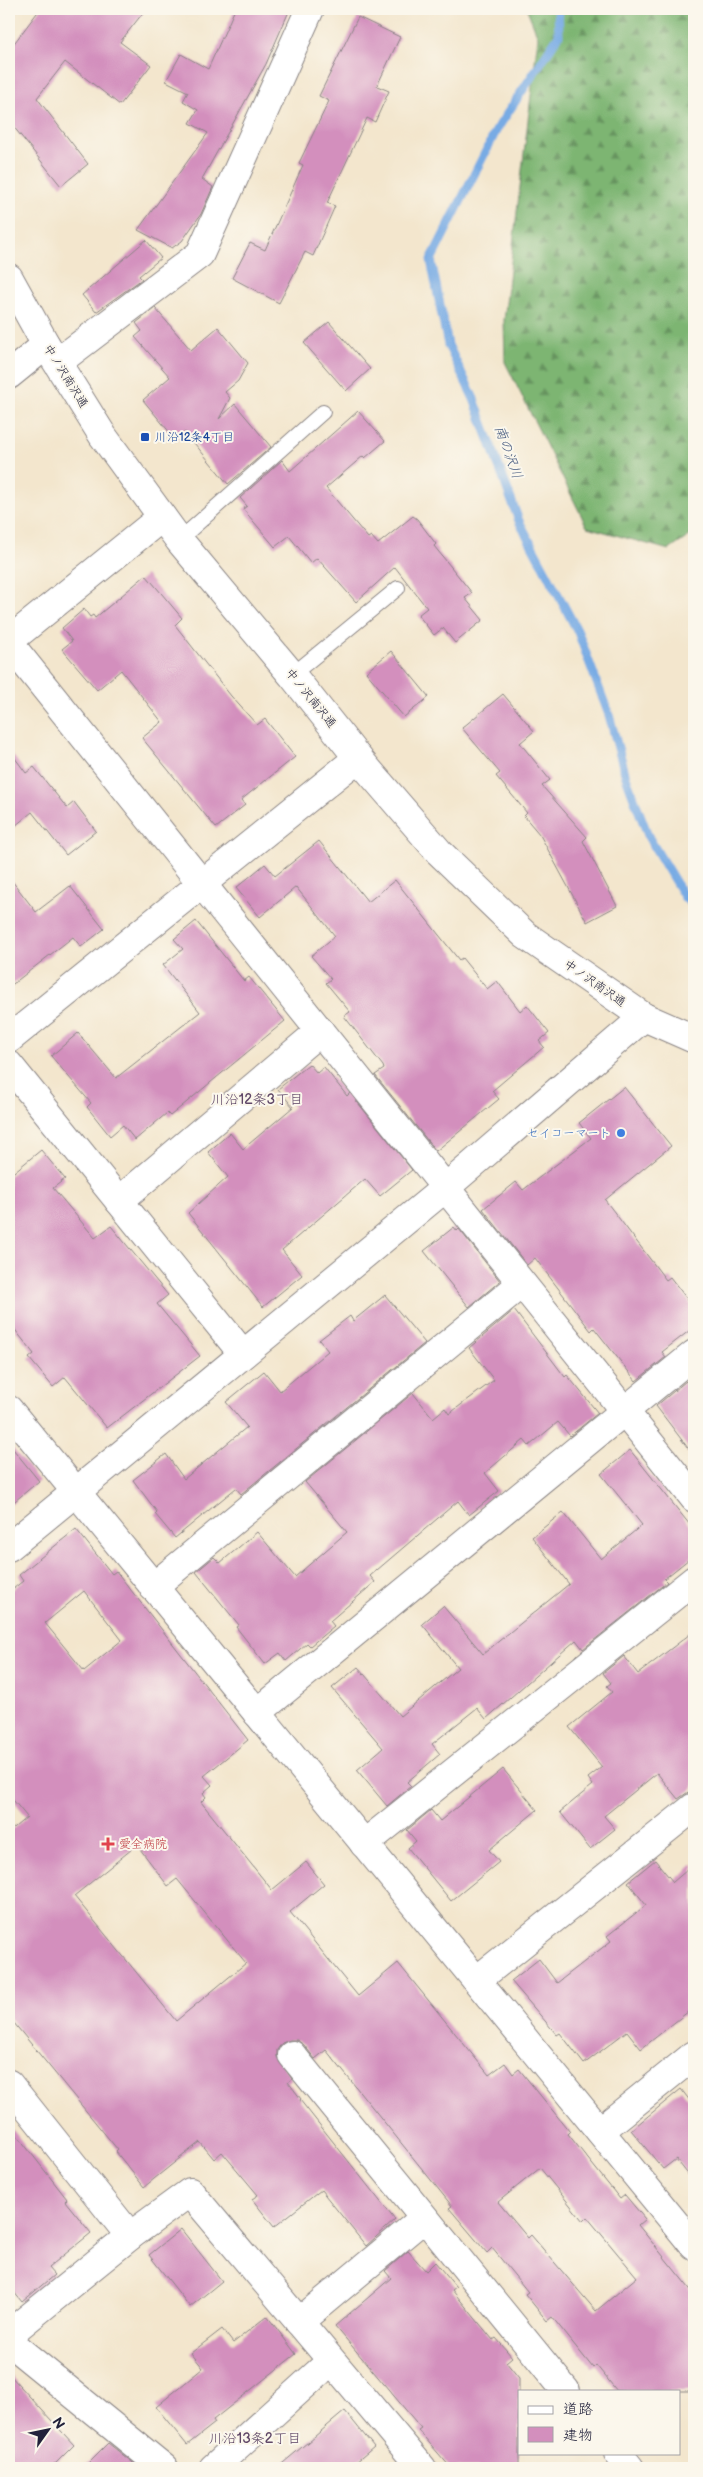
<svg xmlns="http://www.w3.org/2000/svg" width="703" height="2477" font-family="'Balsamiq Sans','Klee One',sans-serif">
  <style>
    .forest { fill: url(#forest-firs); stroke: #506c56 }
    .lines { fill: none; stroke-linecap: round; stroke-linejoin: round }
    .stream { stroke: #78abe4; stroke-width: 9 }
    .building { fill: #d38fbd; fill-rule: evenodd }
    .lane-casing { stroke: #8a8484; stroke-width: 16 }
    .street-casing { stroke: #8a8484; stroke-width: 30 }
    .secondary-casing { stroke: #8a8484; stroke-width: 30 }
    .lane { stroke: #fff; stroke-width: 14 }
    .street { stroke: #fff; stroke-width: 28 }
    .secondary { stroke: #fff; stroke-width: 28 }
    .transit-dot { fill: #1a4fb4; stroke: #fbf7ec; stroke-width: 2 }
    .shop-dot { fill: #3f7fe0; stroke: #fbf7ec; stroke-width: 2 }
    .health-dot { fill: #e0444e; stroke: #fbf7ec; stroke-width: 2 }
    .labels { text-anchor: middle; stroke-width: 4; stroke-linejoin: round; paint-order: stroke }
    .street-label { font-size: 12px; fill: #22223b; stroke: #fbf7ec }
    .transit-label { font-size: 12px; fill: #164399; stroke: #fbf7ec; text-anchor: start }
    .shop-label { font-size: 12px; fill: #366cbe; stroke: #fbf7ec; text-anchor: end }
    .health-label { font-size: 12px; fill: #be3a42; stroke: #fbf7ec; text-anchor: start }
    .water-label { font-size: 14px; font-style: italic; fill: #44597f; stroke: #fbf7ec }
    .neighbourhood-label { font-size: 14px; fill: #604868; stroke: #fbf7ec }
  </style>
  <defs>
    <pattern id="forest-firs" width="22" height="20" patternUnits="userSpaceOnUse" patternTransform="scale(1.25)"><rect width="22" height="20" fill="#7db572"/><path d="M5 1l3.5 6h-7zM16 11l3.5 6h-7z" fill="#66935f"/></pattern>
  </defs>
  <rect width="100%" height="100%" fill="#fbf7ec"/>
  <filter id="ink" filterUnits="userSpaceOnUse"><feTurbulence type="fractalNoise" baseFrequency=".02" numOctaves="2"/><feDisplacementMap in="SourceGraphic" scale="10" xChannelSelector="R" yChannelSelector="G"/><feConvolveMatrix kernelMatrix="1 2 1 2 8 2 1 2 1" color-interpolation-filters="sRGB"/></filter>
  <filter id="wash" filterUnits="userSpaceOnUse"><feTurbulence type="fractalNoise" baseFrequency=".0096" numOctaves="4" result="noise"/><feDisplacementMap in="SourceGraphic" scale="20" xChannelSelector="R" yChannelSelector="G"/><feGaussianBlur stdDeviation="1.12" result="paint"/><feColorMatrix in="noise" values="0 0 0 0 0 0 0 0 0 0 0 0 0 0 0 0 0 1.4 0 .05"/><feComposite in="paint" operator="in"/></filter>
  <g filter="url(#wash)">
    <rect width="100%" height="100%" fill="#f3e6cd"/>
    <!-- forest -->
    <polygon class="forest" points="527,9 694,9 694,533 669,550 587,527 505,362 504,320 538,37"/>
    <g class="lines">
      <!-- stream -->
      <polyline class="stream" points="558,9 559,35 497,129 431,260 448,345 474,399 519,521 578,632 609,715 626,777 649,838 685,898 694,905"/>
    </g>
    <g id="blocks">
      <!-- building -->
      <g class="building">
        <polygon points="40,9 146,9 120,42 151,65 120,105 65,62 37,98 88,164 61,186 9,121 9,50"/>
        <polygon points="235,9 290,9 266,64 202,179 213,187 201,214 182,241 172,248 138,230 208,133 190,123 198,110 183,101 188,92 166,81 181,54 208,69"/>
        <polygon points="358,17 400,37 377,86 389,91 375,122 367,118 327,203 335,206 313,256 305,252 279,303 232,278 250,243 265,250 303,165 299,163 329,101 319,96"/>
        <polygon points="146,240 161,258 139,276 142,279 96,312 82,295"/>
        <polygon points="155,308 191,350 218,327 248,363 238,381 225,392 230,398 219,419 235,404 271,447 228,484 185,432 176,440 143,400 170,377 135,337 142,331 136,323"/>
        <polygon points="329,322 370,369 346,391 304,343"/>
        <polygon points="358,411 385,441 365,458 363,456 326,488 368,538 371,536 378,544 413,516 417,519 436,544 434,546 472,593 465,598 483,620 455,643 443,628 434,635 418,615 427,608 395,567 356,602 317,558 311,563 289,536 275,547 243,509 247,506 240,498 282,460 290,471"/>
        <polygon points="146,575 182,618 175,625 231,696 257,725 265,719 295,757 241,800 245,805 216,828 142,738 162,722 121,670 97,690 62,649 72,641 62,628 84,609 90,617 93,615 95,618"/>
        <polygon points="391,651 429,697 404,717 366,672"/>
        <polygon points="503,694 534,731 520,743 550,780 542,786 587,837 583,841 617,906 587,922 540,835 524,816 527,813 496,776 500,773 462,728"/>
        <polygon points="9,750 26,773 34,767 67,808 74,802 96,831 66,855 32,812 9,831"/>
        <polygon points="319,841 368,902 395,880 459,960 462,958 487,989 497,981 520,1011 527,1005 549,1033 539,1041 544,1047 492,1091 499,1099 436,1151 375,1075 384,1069 383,1066 344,1016 350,1012 326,983 331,979 311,956 335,936 296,887 260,917 236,888 265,864 275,876"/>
        <polygon points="9,877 36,912 70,886 104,929 81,947 73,937 9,987"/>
        <polygon points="196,921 244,981 249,977 285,1021 170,1116 167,1113 135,1140 123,1125 110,1136 87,1107 91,1103 51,1056 78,1033 116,1078 200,1012 163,965 183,949 174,939"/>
        <polygon points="309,1064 317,1073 324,1067 347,1096 350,1093 412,1170 380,1196 365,1179 282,1250 302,1275 263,1307 188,1213 228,1177 208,1152 230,1133 243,1149 293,1107 278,1089"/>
        <polygon points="624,1087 671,1146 605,1200 666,1280 670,1277 694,1308 694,1327 662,1352 666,1357 636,1381 594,1328 591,1331 535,1258 527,1265 483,1209 516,1182 523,1190 591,1138 579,1123"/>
        <polygon points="41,1150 65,1179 53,1188 95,1238 111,1226 168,1295 157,1304 200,1356 107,1428 65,1377 53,1387 29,1358 34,1354 9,1322 9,1176"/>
        <polygon points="454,1227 457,1231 459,1229 500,1281 469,1307 424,1251"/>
        <polygon points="385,1295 425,1343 241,1494 236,1488 175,1538 155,1514 157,1512 133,1480 166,1454 184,1479 247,1427 226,1402 264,1371 280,1391 328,1351 319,1340 350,1316 353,1321"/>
        <polygon points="514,1310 565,1377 567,1375 598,1413 570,1436 558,1422 529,1446 524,1440 485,1473 499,1491 469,1515 458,1501 370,1576 375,1582 330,1621 334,1626 310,1646 307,1643 286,1661 280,1653 265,1664 236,1627 239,1625 196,1572 214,1557 220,1563 257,1532 295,1577 347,1532 305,1482 413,1393 433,1418 445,1408 449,1414 494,1380 469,1348"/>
        <polygon points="686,1381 694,1392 694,1456 656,1406"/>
        <polygon points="9,1444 39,1481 9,1506"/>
        <polygon points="630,1450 694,1530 694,1555 664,1579 667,1582 583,1649 576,1640 486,1719 477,1708 432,1744 440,1754 407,1782 411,1786 387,1806 357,1770 383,1748 332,1688 358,1667 400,1716 458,1668 422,1624 443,1606 483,1654 569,1584 532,1537 563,1512 601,1559 642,1525 601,1474"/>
        <path d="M 76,1529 L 112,1574 L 116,1571 L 248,1740 L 204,1776 L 212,1785 L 203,1793 L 206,1797 L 201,1802 L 272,1890 L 306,1862 L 324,1884 L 290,1912 L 358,1996 L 398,1963 L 489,2075 L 505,2063 L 513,2074 L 519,2069 L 570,2132 L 568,2134 L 620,2199 L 625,2195 L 645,2219 L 638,2225 L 694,2294 L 694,2391 L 617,2391 L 596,2365 L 593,2368 L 552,2317 L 547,2321 L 525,2294 L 528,2292 L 492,2248 L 487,2253 L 449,2208 L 452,2206 L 326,2050 L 315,2059 L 304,2045 L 297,2040 L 290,2040 L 282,2043 L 277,2050 L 277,2057 L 292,2079 L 288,2082 L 301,2099 L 300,2100 L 395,2220 L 366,2246 L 321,2190 L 274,2227 L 252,2199 L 258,2195 L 222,2152 L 214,2159 L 200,2142 L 144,2187 L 116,2152 L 118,2150 L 9,2017 L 9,1832 L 27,1817 L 9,1795 L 9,1592 L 23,1581 L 19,1575 ZM 84,1591 L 122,1640 L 84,1671 L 45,1623 ZM 137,1845 L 168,1886 L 177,1879 L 246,1963 L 176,2021 L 74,1896 ZM 540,2168 L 583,2221 L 587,2217 L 637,2277 L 596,2311 L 531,2235 L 528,2238 L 498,2202 Z"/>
        <polygon points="694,1631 694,1788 678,1799 657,1773 604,1816 615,1829 590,1849 560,1812 593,1785 588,1778 602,1767 569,1727 612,1692 607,1686 611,1683 603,1673 624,1656 638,1674"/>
        <polygon points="503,1769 537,1810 489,1850 499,1862 451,1901 408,1848 416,1841 407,1830 431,1810 440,1821"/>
        <polygon points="655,1860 673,1882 694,1864 694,2007 641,2049 627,2031 584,2064 560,2033 557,2035 511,1981 539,1959 557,1983 611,1941 607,1936 646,1905 628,1882"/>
        <polygon points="681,2089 694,2106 694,2182 676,2159 663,2169 631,2130"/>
        <polygon points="9,2125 67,2199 65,2201 91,2233 48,2268 54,2275 22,2302 9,2286"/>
        <polygon points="181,2229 222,2281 190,2307 149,2255"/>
        <polygon points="408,2251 426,2271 435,2262 456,2287 452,2290 493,2340 496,2338 512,2357 506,2362 519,2378 519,2468 451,2468 418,2430 421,2428 335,2326 391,2278 385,2271"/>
        <polygon points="267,2316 296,2354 213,2420 215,2423 187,2445 156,2407 203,2368 191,2353 222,2329 233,2343"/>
        <polygon points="9,2374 74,2445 51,2468 9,2468"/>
        <polygon points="345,2411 374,2447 349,2468 277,2468"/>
        <polygon points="108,2443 132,2462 138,2468 83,2468"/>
      </g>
    </g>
  </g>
  <g filter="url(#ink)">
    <use href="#blocks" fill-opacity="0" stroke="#8a8484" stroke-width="1"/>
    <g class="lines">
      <!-- lane casing -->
      <g class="lane-casing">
        <g id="lane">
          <polyline points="179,540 323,412"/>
          <polyline points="292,675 398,588"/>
        </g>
      </g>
      <!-- street casing -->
      <g class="street-casing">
        <g id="street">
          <polyline points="58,362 200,254 310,9"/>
          <polyline points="9,375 46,345"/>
          <polyline points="9,641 162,517"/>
          <polyline points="9,643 694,1498"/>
          <polyline points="9,1039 358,758"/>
          <polyline points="9,1065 243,1354"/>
          <polyline points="119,1201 320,1031"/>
          <polyline points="9,1410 694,2246"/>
          <polyline points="9,1547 444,1189 644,1017"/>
          <polyline points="153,1587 521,1284"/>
          <polyline points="257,1713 694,1354"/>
          <polyline points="364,1844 694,1580"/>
          <polyline points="477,1980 694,1807"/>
          <polyline points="292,2055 566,2391"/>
          <polyline points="9,2084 130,2236"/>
          <polyline points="600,2131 694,2055"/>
          <polyline points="299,2322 424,2218"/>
          <polyline points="9,2334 130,2236 190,2192 422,2468"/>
          <polyline points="9,2342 164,2468"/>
          <polyline points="618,2453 630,2468"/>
          <polyline points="213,2468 331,2361"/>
        </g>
      </g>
      <!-- secondary casing -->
      <g class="secondary-casing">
        <polyline id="secondary" points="9,278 46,345 103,436 179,540 292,675 358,758 439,852 525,935 644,1017 694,1039"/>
      </g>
      <!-- lane -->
      <use href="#lane" class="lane"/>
      <!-- street -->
      <use href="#street" class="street"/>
      <!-- secondary -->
      <use href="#secondary" class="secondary"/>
    </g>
  </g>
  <!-- markers -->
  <rect class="transit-dot" x="140" y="432" width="10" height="10" rx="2.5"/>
  <circle class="shop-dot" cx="621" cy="1133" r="5"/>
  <path class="health-dot" d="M105.5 1836.5h5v5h5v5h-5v5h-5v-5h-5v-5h5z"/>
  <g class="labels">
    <!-- street labels -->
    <g class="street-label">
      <text transform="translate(66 376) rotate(58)" y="4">中ノ沢南沢通</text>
      <text transform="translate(311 698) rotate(51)" y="4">中ノ沢南沢通</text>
      <text transform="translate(595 983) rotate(35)" y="4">中ノ沢南沢通</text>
    </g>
    <!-- transit labels -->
    <g class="transit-label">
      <text x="155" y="441">川沿12条4丁目</text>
    </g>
    <!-- shop labels -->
    <g class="shop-label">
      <text x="611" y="1137">セイコーマート</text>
    </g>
    <!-- health labels -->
    <g class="health-label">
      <text x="119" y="1848">愛全病院</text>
    </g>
    <!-- water labels -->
    <g class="water-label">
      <text transform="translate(509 452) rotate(70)" y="5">南の沢川</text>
    </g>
    <!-- neighbourhood labels -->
    <g class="neighbourhood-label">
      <text x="257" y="1104">川沿12条3丁目</text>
      <text x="255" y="2443">川沿13条2丁目</text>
    </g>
  </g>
  <!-- margin -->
  <rect width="703" height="2477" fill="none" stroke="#fbf7ec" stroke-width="30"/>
  <!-- legend -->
  <rect x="518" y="2390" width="162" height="65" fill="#fbf7ec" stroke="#a4a2a5"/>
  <rect x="528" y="2406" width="25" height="8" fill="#ffffff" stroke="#a4a2a5"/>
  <text x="563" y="2414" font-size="15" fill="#22223b">道路</text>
  <rect x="528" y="2427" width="25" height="15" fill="#d38fbd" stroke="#a4a2a5"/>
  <text x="563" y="2440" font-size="15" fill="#22223b">建物</text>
  <!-- north arrow -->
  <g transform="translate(48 2430) rotate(57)" stroke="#fbf7ec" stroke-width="4" paint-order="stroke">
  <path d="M0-4L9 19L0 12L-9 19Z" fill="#22223b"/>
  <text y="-8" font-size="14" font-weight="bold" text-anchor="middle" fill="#22223b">N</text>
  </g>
</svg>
